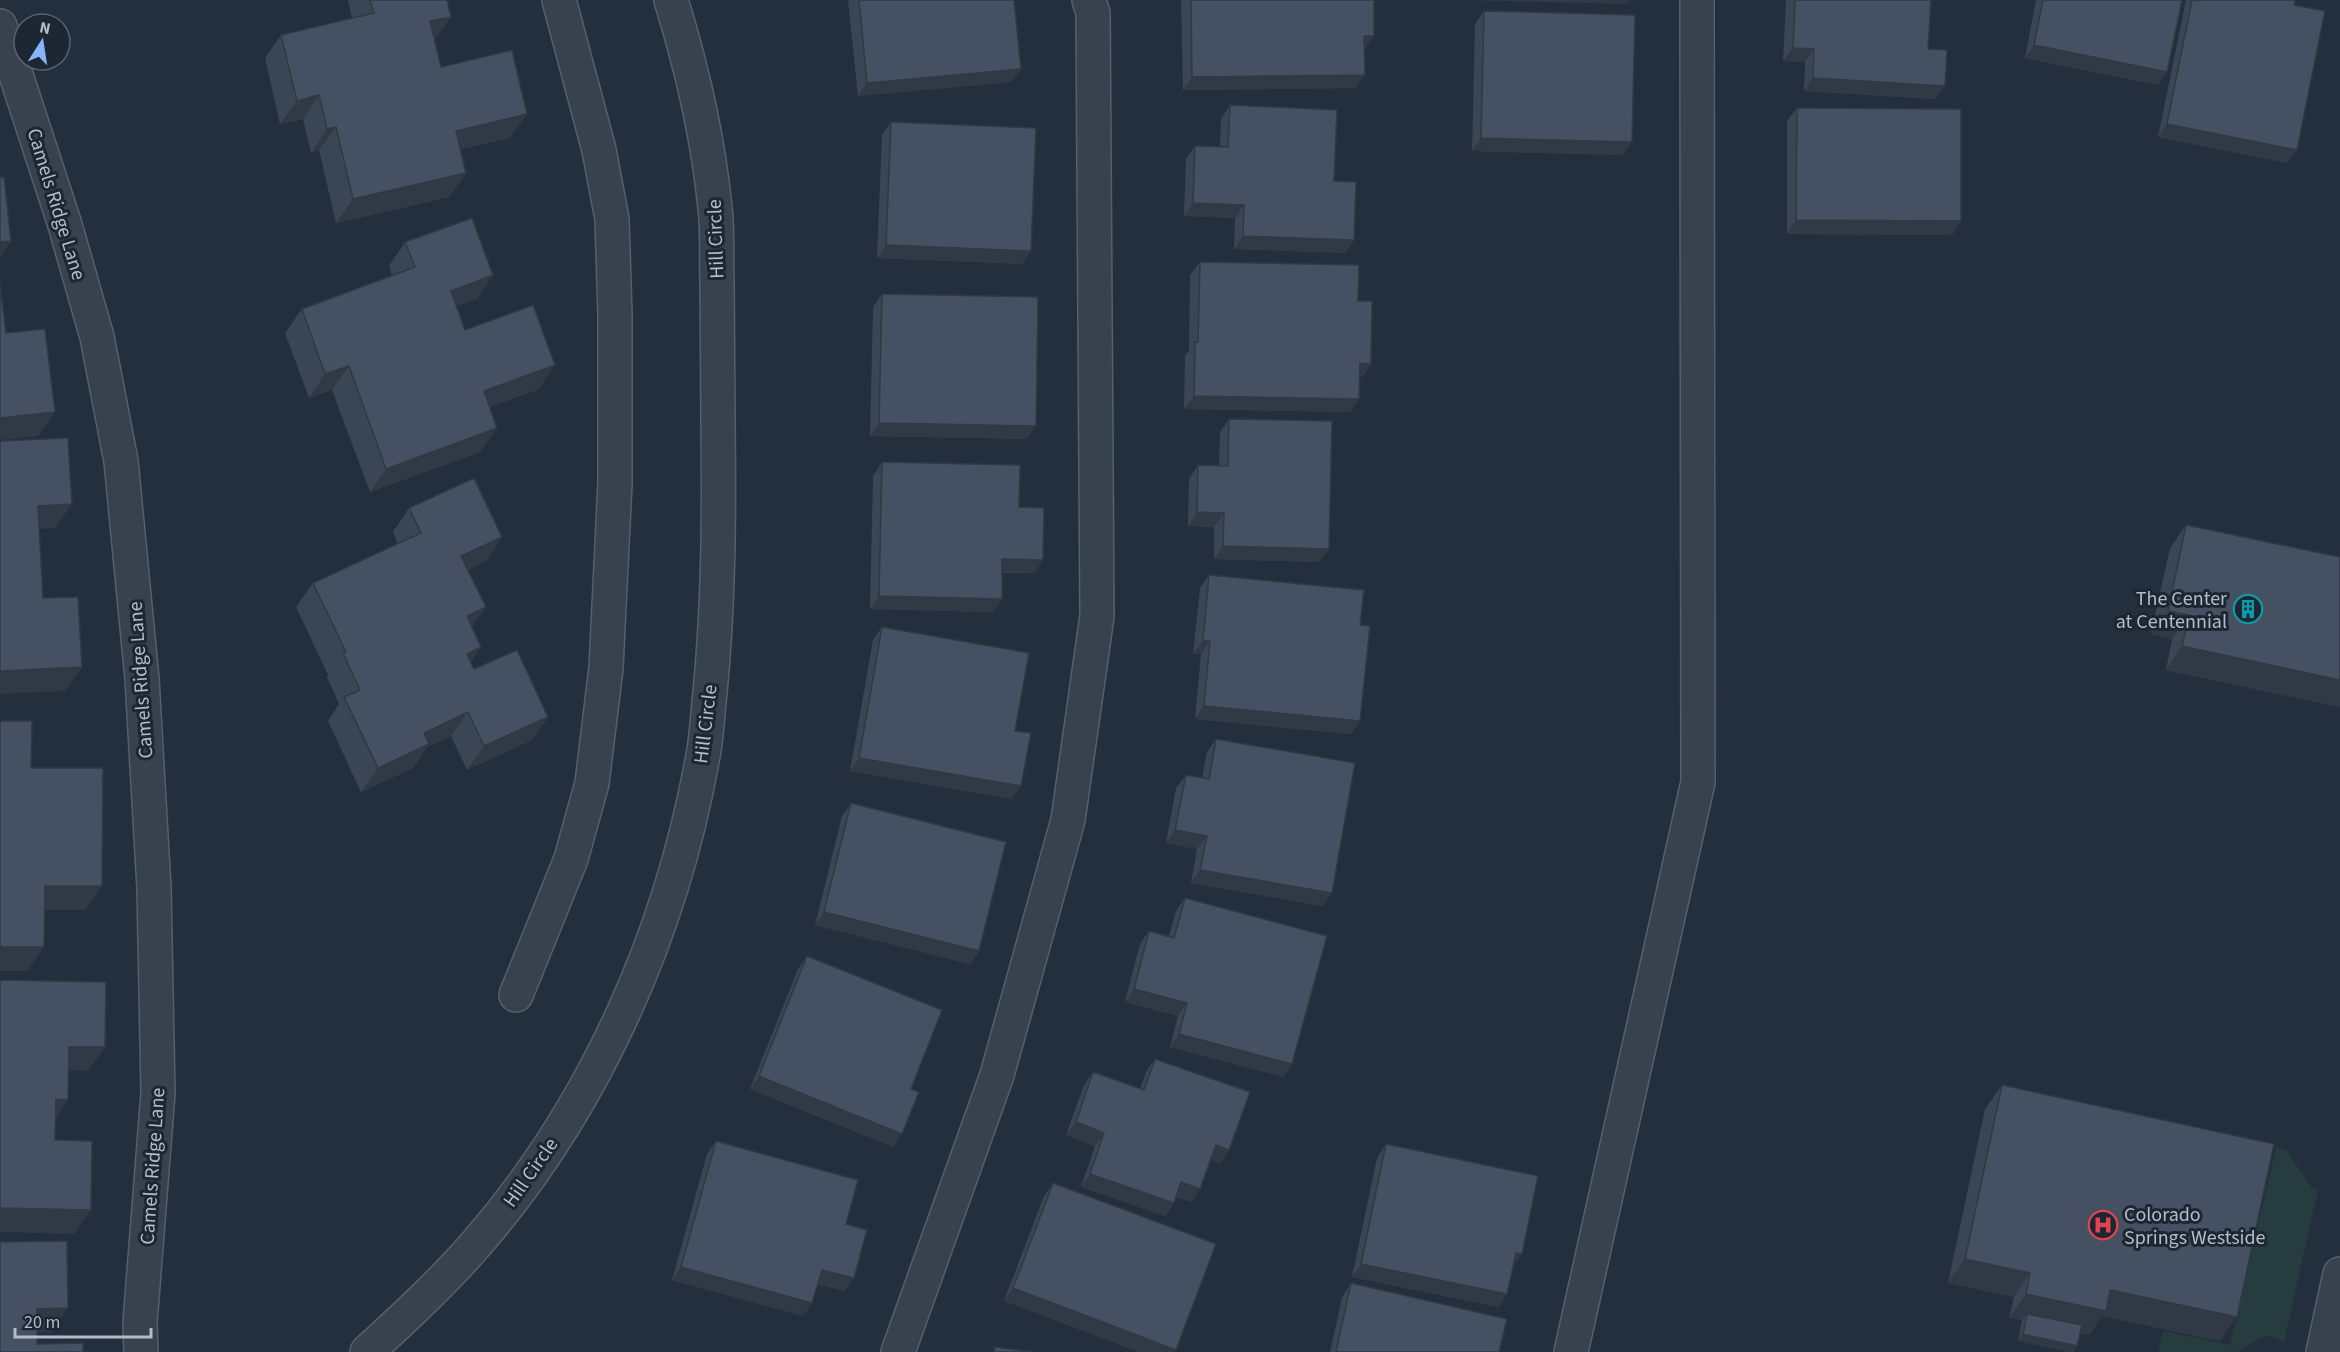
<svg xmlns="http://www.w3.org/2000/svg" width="2340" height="1352" font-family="'Source Sans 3',sans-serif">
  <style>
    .green { fill: #263c3f }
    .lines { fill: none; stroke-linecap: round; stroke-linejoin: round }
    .minor-casing { stroke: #565f6c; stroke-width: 36 }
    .minor { stroke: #38414e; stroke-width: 33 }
    .wall { fill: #3b4654 }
    .shaded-wall { fill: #303945 }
    .building { fill: #455162; stroke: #303945; stroke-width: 1.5 }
    .labels { text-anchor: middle; stroke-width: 6; stroke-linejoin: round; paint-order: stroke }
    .street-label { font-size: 20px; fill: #b4bcc9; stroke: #1d2633 }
    .poi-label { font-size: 20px; fill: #b4bcc9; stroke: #1d2633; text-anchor: end }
  </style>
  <rect width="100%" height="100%" fill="#242f3e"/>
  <!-- green -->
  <polygon class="green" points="2276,1148 2287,1151 2312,1188 2318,1190 2284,1342 2270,1336 2259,1338 2238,1352 2158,1352 2163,1331 2230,1345"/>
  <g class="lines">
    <!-- minor casing -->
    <g class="minor-casing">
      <g id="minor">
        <polyline points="0,26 65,225 97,337 121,461 142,679 154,888 158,1093 140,1323 141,1352"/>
        <polyline points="516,995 571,859 592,783 606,668 615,483 615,315 612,219 599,150 559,0"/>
        <path d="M 367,1352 C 404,1318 443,1282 476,1244 C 596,1106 673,930 704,750 C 707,731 708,711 710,692 C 719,601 719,511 718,420 C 718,374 717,328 717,281 C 716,257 718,232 715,208 C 708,137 692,68 671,0"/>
        <polyline points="898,1352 997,1075 1068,820 1097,616 1093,13 1089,0"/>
        <polyline points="1571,1352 1698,782 1697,0"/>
        <polyline points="2323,1352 2340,1274"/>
      </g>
    </g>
    <!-- minor -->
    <use href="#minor" class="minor"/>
  </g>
  <!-- wall -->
  <g class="wall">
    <polygon points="348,0 447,0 451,17 434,40 441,67 510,138 461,149 466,173 449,197 336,223 319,150 311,153 303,119 280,124 265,58 281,35 352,18"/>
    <polygon points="848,0 1014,0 1021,69 1011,82 858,96"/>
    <polygon points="1181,0 1374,0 1374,36 1365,49 1356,88 1183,90"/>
    <polygon points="1786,0 1931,0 1928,49 1936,99 1804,91 1805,62 1783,61"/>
    <polygon points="2036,0 2182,0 2167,72 2158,85 2025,58"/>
    <polygon points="2186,0 2295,0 2294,5 2288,163 2158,137"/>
    <polygon points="1484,11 1632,142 1622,155 1472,151 1475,24"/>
    <polygon points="1230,105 1334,181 1354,240 1345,253 1234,249 1235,218 1184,216 1186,159 1195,146 1220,147 1221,119"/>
    <polygon points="1797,108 1961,221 1952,235 1787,234 1787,121"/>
    <polygon points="891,122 1031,251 1022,264 877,258 882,135"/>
    <polygon points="405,242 493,275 477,299 457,306 465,330 539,389 489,407 480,452 370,492 332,390 309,398 285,333 302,309 392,276 389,266"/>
    <polygon points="1200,262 1358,301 1371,364 1362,377 1360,377 1359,399 1350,412 1184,409 1185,356 1189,350 1190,275"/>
    <polygon points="882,294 1027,439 870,436 873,307"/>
    <polygon points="1229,419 1329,549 1319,562 1214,559 1214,527 1188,526 1189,479 1198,465 1219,466 1220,432"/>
    <polygon points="882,462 1019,507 1043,560 1034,573 1002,573 1002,599 993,612 870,609 873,476"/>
    <polygon points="409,508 502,537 486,561 468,570 472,626 481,647 471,662 474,669 548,717 532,740 467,770 451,736 427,747 413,768 361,792 328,721 339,704 327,677 328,675 296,607 313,583 398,544 393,532"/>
    <polygon points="2186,525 2340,557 2340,707 2166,670 2172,639 2151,634 2170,548"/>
    <polygon points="1209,575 1360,625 1360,721 1351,734 1195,719 1201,654 1193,654 1200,588"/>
    <polygon points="882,627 1015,731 1012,799 850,771 873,640"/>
    <polygon points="1216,739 1332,893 1322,906 1191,883 1197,849 1166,843 1176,788 1186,775 1202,778 1207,752"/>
    <polygon points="851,803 979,951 970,964 815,925 842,816"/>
    <polygon points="1185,898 1292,1064 1283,1077 1170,1047 1178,1016 1125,1002 1140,944 1149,931 1169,936 1176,911"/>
    <polygon points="807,956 911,1089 893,1147 750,1089 798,969"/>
    <polygon points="1155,1059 1220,1163 1211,1160 1200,1189 1191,1202 1176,1197 1174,1203 1165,1216 1081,1187 1095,1146 1066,1135 1084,1085 1093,1072 1140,1089 1146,1072"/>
    <polygon points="2002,1085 2220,1341 2102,1316 2089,1335 2080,1333 2077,1346 2073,1352 2018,1341 2022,1320 2009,1318 2014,1297 1948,1283 1985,1109"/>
    <polygon points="716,1141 846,1224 854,1278 844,1291 817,1284 812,1303 803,1316 672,1280 707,1154"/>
    <polygon points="1386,1144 1513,1267 1507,1294 1498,1307 1352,1277 1377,1158"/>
    <polygon points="1053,1183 1216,1244 1004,1301 1044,1196"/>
    <polygon points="1351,1283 1499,1352 1330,1352 1342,1297"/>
  </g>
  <!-- shaded-wall -->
  <g class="shaded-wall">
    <polygon points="1458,0 1629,0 1626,4"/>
    <polygon points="451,17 434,40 430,21"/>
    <polygon points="1364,36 1374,36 1365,49 1355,49"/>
    <polygon points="2034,45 2167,72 2158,85 2025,58"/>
    <polygon points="1793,48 1814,49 1805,62 1783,61"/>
    <polygon points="1021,69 1011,82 858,96 867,83"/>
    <polygon points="1365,75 1356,88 1183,90 1192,77"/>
    <polygon points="1813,78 1945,86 1936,99 1804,91"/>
    <polygon points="319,95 303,119 280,124 297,101"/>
    <polygon points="527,114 510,138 440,154 456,131"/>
    <polygon points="2167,124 2297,150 2288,163 2158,137"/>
    <polygon points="336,127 319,150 311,153 327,129"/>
    <polygon points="1481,138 1632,142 1622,155 1472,151"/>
    <polygon points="466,173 449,197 336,223 353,199"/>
    <polygon points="1193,203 1244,205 1235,218 1184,216"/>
    <polygon points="1796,220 1961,221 1952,235 1787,234"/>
    <polygon points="1243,236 1354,240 1345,253 1234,249"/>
    <polygon points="11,241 0,257 0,242"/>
    <polygon points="886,245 1031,251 1022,264 877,258"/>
    <polygon points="493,275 477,299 435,314 451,291"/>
    <polygon points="1360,363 1371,364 1362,377 1351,376"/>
    <polygon points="555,365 539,389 467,415 484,391"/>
    <polygon points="349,366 332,390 309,398 325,374"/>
    <polygon points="1194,396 1359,399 1350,412 1184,409"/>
    <polygon points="55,412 38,436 0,440 0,418"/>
    <polygon points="879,423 1036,426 1027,439 870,436"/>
    <polygon points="497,428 480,452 370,492 386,469"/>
    <polygon points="72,504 55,528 22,530 38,506"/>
    <polygon points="1197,512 1224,513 1214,527 1188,526"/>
    <polygon points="502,537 486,561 445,580 461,556"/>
    <polygon points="1223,546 1329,549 1319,562 1214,559"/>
    <polygon points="1002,559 1043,560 1034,573 993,572"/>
    <polygon points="879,596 1002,599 993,612 870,609"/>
    <polygon points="486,607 469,631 467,616"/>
    <polygon points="2168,611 2189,615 2172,639 2151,634"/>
    <polygon points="1203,641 1210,641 1201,654 1193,654"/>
    <polygon points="2182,646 2340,680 2340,707 2166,670"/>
    <polygon points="481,647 465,670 467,654"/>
    <polygon points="82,667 65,691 0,694 0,671"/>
    <polygon points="1204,706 1360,721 1351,734 1195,719"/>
    <polygon points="468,712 451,736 427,747 413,768 361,792 378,768 424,733"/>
    <polygon points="548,717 532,740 467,770 484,746"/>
    <polygon points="859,758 1021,786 1012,799 850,771"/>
    <polygon points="1175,830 1207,836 1197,849 1166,843"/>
    <polygon points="1200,870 1332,893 1322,906 1191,883"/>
    <polygon points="45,886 102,886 85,910 28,910"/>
    <polygon points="824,912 979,951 970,964 815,925"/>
    <polygon points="0,947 44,947 27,971 0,971"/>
    <polygon points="1134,989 1187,1003 1178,1016 1125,1002"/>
    <polygon points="1179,1034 1292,1064 1283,1077 1170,1047"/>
    <polygon points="69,1047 105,1047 88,1071 53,1070"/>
    <polygon points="759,1076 902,1134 893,1147 750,1089"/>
    <polygon points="56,1099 68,1100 52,1124"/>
    <polygon points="1076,1122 1104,1133 1095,1146 1066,1135"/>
    <polygon points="1216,1145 1229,1150 1220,1163 1207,1159"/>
    <polygon points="1090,1174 1174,1203 1165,1216 1081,1187"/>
    <polygon points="1181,1182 1200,1189 1191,1202 1172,1195"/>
    <polygon points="0,1208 91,1210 74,1234 0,1232"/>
    <polygon points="1516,1253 1522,1254 1513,1267"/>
    <polygon points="1965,1259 2030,1273 2014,1297 1948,1283"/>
    <polygon points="1361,1264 1507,1294 1498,1307 1352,1277"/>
    <polygon points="681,1267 812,1303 803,1316 672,1280"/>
    <polygon points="822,1270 854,1278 844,1291 812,1283"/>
    <polygon points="1013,1288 1176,1350 1174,1352 1138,1352 1004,1301"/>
    <polygon points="2110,1290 2237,1317 2220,1341 2102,1316 2089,1335 2026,1321 2027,1314 2022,1320 2009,1318 2026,1294"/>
    <polygon points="68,1308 51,1332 20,1333 37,1309"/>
    <polygon points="2023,1334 2077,1346 2073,1352 2069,1352 2018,1341"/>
  </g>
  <!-- building -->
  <g class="building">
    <polygon points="370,0 447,0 451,17 430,21 441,67 512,50 527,114 456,131 466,173 353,199 336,127 327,129 319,95 297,101 281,35 374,13"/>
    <polygon points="859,0 1014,0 1021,69 867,83"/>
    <polygon points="1191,0 1374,0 1374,36 1364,36 1365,75 1192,77"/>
    <polygon points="1795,0 1931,0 1928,49 1947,50 1945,86 1813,78 1814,49 1793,48"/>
    <polygon points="2043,0 2182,0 2167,72 2034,45"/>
    <polygon points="2192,0 2295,0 2294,5 2325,11 2297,150 2167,124"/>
    <polygon points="1484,11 1635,15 1632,142 1481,138"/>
    <polygon points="1230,105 1337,110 1334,181 1356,182 1354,240 1243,236 1244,205 1193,203 1195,146 1228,147"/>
    <polygon points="1797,108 1961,109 1961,221 1796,220"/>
    <polygon points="891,122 1036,128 1031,251 886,245"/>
    <polygon points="0,177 4,177 11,241 0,242"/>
    <polygon points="472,218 493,275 451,291 465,330 533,305 555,365 484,391 497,428 386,469 349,366 325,374 302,309 415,267 405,242"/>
    <polygon points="1200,262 1359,265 1358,301 1372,301 1371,364 1360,363 1359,399 1194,396 1195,342 1198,342"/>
    <polygon points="0,284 6,333 45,329 55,412 0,418"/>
    <polygon points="882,294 1038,297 1036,426 879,423"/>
    <polygon points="1229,419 1332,421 1329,549 1223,546 1224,513 1197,512 1198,465 1228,466"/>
    <polygon points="68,438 72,504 38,506 43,598 78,597 82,667 0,671 0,441"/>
    <polygon points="882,462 1020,465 1019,507 1044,508 1043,560 1002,559 1002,599 879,596"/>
    <polygon points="474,478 502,537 461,556 486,607 467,616 481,647 467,654 474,669 517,650 548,717 484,746 468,712 424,733 429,744 378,768 344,697 360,690 343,653 346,652 313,583 421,533 409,508"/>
    <polygon points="2186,525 2340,557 2340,680 2182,646 2189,615 2168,611"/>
    <polygon points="1209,575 1364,590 1360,625 1370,626 1360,721 1204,706 1210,641 1203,641"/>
    <polygon points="882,627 1029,653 1015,731 1031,733 1021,786 859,758"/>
    <polygon points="0,721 32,721 31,768 103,768 102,886 45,886 44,947 0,947"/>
    <polygon points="1216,739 1355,763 1332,893 1200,870 1207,836 1175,830 1186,775 1209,779"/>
    <polygon points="851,803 1006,842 979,951 824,912"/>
    <polygon points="1185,898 1327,936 1292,1064 1179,1034 1187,1003 1134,989 1149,931 1174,938"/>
    <polygon points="807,956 942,1010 911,1089 919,1092 902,1134 759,1076"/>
    <polygon points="0,980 106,982 105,1047 69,1047 68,1100 56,1099 55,1140 92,1141 91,1210 0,1208"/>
    <polygon points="1155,1059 1250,1092 1229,1150 1216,1145 1200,1189 1181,1182 1174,1203 1090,1174 1104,1133 1076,1122 1093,1072 1144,1090"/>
    <polygon points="2002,1085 2274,1144 2237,1317 2110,1290 2106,1311 2039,1297 2026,1294 2030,1273 1965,1259"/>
    <polygon points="716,1141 858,1180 846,1224 867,1230 854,1278 822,1270 812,1303 681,1267"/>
    <polygon points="1386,1144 1538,1176 1522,1254 1516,1253 1507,1294 1361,1264"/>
    <polygon points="1053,1183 1216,1244 1176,1350 1013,1288"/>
    <polygon points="67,1241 68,1308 37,1309 37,1344 83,1343 83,1352 0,1352 0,1242"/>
    <polygon points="1351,1283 1507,1319 1499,1352 1336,1352"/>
    <polygon points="2027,1314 2082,1325 2077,1346 2023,1334"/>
    <polygon points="995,1347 1034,1352 994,1352"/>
  </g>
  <!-- icons -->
  <defs>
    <g id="building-ring" transform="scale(1.5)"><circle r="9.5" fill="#1d2633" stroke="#0f9aa8" stroke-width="1.5"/><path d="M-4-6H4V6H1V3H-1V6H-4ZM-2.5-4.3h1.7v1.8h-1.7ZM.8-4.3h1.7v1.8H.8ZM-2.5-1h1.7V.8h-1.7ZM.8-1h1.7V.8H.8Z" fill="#0f9aa8"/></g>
    <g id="hospital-ring" transform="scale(1.5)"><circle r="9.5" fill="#1d2633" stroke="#e0444e" stroke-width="1.5"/><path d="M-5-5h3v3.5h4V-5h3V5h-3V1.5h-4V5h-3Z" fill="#e0444e"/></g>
  </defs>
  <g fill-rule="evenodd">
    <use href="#building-ring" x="2248" y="609"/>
    <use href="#hospital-ring" x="2103" y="1225"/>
  </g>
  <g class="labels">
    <!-- street labels -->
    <g class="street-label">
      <text transform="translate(57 204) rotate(73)" y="7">Camels Ridge Lane</text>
      <text transform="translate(715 239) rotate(-92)" y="7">Hill Circle</text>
      <text transform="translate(140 680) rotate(-94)" y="7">Camels Ridge Lane</text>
      <text transform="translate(705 724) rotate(-83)" y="7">Hill Circle</text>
      <text transform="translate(152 1166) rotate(-86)" y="7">Camels Ridge Lane</text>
      <text transform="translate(530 1172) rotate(-55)" y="7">Hill Circle</text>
    </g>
    <!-- poi labels -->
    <g class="poi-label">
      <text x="2227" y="605">The Center<tspan x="2227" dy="23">at Centennial</tspan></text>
      <text x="2124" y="1221" text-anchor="start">Colorado<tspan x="2124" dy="23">Springs Westside</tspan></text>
    </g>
  </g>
  <!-- north arrow -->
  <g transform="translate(42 42) rotate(12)"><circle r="28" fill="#1d2633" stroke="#59626f" stroke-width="1.5"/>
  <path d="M0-4.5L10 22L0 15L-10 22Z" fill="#8ab4f8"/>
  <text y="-9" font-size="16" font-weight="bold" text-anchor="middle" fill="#b4bcc9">N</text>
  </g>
  <!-- scale -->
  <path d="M15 1328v9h136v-9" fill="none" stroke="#b4bcc9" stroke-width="3"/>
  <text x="24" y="1328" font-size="18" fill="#b4bcc9" stroke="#1d2633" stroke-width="4.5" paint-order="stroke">20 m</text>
</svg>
